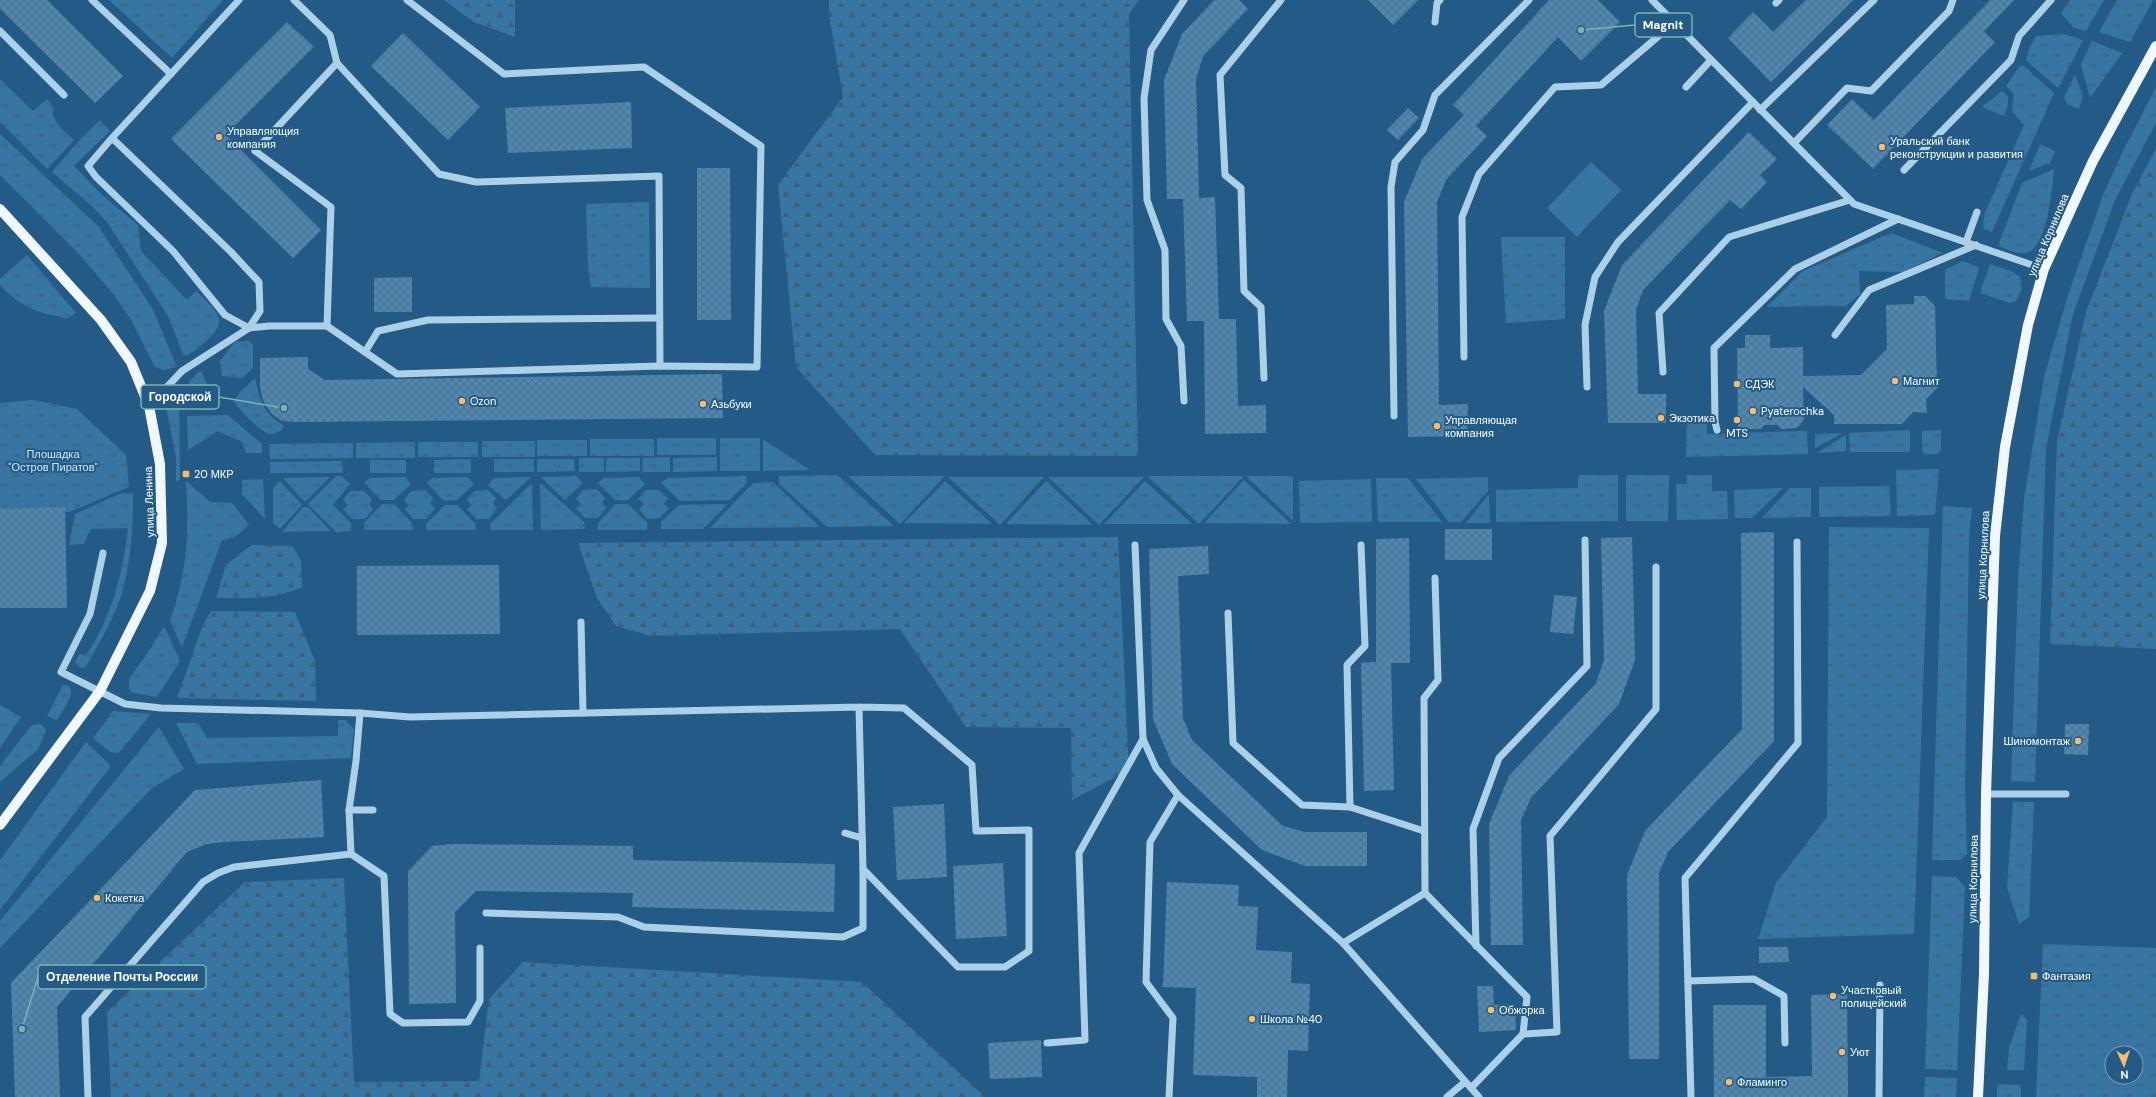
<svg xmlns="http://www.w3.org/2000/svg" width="2156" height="1097" font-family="'DM Sans',sans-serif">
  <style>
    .grass { fill: url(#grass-tufts); fill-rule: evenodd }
    .forest { fill: url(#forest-firs) }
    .garden { fill: #3775a3 }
    .building { fill: url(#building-cross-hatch) }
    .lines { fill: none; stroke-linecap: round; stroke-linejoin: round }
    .minor { stroke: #add0e9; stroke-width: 7 }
    .major { stroke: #f0f7fe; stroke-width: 10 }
    .poi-dot { fill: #f4bd70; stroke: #235b86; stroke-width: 1.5 }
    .labels { text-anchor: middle; stroke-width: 4; stroke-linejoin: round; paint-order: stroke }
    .poi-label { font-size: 11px; fill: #fff; stroke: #235b86; text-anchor: start }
    .street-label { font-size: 11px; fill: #fff; stroke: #235b86 }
    .park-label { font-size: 11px; fill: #d1e7f7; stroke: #235b86 }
    .leader { fill: none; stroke: #7bb4af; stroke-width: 1.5 }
    .callout-dot { fill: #7bb4af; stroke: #235b86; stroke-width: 1.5 }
    .callout { fill: #235b86; stroke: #7bb4af; stroke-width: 1.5 }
    .callout-label { font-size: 12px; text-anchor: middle; font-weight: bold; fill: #fff }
  </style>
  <defs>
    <pattern id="grass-tufts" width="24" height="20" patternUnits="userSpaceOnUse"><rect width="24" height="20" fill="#3775a3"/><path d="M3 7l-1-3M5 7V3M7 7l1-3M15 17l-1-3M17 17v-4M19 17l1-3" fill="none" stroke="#435e73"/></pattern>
    <pattern id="forest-firs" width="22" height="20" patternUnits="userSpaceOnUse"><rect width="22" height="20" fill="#3775a3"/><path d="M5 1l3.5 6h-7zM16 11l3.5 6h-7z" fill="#435e73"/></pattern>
    <pattern id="building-cross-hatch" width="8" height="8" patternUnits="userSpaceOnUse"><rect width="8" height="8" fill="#5087b0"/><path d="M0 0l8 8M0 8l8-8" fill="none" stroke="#4e6f88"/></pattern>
  </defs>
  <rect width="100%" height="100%" fill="#235b86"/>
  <!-- grass -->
  <g class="grass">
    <polygon points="109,0 223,0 172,58"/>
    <polygon points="2070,0 2104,0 2086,31 2074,28 2061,13"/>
    <polygon points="2117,0 2153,0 2130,42 2099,32"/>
    <polygon points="2064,34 2083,40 2058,88 2026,60 2030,47 2036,36"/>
    <polygon points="2092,41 2122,53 2090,98 2081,64"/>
    <polygon points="2023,65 2054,93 1992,232 1983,228 1984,215 2024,125 2012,111 2014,94 2006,86 2019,67"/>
    <polygon points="2075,75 2083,96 2079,109 2068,105 2064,97"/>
    <path d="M 0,79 L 33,111 L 47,99 L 53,107 C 51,122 64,130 74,140 L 47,169 L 0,122 Z"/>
    <polygon points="2156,87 2156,123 2115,200 2073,314 2046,448 2035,782 2011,781 2018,580 2024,499 2044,377 2068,295 2103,195 2123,151"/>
    <polygon points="2002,91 2008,97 2008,104 2004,116 1982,107"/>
    <path d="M 100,120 L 110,131 L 74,166 L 101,194 L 138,225 L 141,251 L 187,300 L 196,291 C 215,310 232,320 205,342 C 198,348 193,353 184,356 L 183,354 L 168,316 L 107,222 L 92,206 L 52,172 L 77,143 Z"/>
    <polygon points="0,134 99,227 152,308 177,367 164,370 155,367 130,318 110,290 80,255 0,175"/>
    <polygon points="2040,144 2055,151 2050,163 2029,171"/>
    <path d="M 2054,169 C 2052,188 2048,249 2025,253 C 2015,254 2007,249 1998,246 L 2022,183 Z"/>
    <polygon points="649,202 650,288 591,287 588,266 586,204"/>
    <polygon points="1891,233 1943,253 1903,272 1859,271 1860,294 1846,306 1767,307 1803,271"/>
    <polygon points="1501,237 1565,237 1565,319 1506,323"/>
    <path d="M 27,255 L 76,313 L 66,319 C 54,314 41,314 30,308 C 19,303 8,294 0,285 L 0,279 Z"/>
    <polygon points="1963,261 1979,267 1969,301 1945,299 1945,270"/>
    <polygon points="1990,264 2013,272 2020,277 2022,289 2016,301 2010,303 1980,293"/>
    <polygon points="249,341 253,345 253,368 242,378 222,376 220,361 235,342"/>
    <polygon points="199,371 202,372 215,406 189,406 189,382"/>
    <path d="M 255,378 C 260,400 263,413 283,425 L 282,430 C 278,432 275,434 270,434 C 261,433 240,410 234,402 L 240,392 Z"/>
    <polygon points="179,384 180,480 176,481 176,457 166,407"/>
    <polygon points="34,400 77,409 126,455 129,487 69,512 0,515 0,403"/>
    <polygon points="1701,414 1707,414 1707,434 1807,431 1808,454 1686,457 1687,422"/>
    <polygon points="228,415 262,444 262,453 246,453 242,442 218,431 188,450 187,416"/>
    <polygon points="1910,430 1910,452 1850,452 1849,433"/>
    <polygon points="1941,430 1941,450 1937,454 1925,454 1922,450 1922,431"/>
    <polygon points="1843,433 1815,448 1815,434"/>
    <polygon points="1846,435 1846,451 1817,453"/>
    <rect x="657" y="438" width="59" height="17"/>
    <rect x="720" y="438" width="40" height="33"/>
    <rect x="590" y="439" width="64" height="17"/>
    <polygon points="763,439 810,470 763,471"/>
    <rect x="537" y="440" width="50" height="16"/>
    <rect x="482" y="441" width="53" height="16"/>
    <polygon points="415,442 415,458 356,458 356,443"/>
    <rect x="418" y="442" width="60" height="15"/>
    <polygon points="353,443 353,458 270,459 269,444"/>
    <polygon points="670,457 670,472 643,472 642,458"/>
    <polygon points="717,457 717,471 673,472 673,458"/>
    <rect x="579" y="458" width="25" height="14"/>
    <polygon points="606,458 640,458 640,471 606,472"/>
    <polygon points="471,459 471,473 434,473 434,460"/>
    <rect x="494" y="459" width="40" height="13"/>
    <polygon points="537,459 574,459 575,471 537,472"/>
    <rect x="370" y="460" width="36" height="13"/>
    <polygon points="342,461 343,473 270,473 270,462"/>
    <polygon points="1939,469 1935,515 1897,516 1896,470"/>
    <polygon points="837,475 894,526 827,527 779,484 779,476"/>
    <polygon points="1578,475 1618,475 1618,521 1496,522 1496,490 1578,488"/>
    <polygon points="1626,475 1669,475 1668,521 1626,521"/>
    <polygon points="1687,475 1712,475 1712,491 1727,491 1728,519 1677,520 1676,484 1687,484"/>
    <polygon points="336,476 342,476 350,484 333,505 351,523 351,531 336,532 308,504"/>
    <polygon points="576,476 583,483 565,500 541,477"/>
    <polygon points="746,476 747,483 730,500 680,501 661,483 667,478"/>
    <polygon points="848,476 945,476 900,524"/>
    <polygon points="1147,476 1244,476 1199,524"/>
    <polygon points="1246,476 1293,476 1293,521"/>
    <polygon points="330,477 305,502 283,478"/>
    <polygon points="405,477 411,484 394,500 381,500 364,483 369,478"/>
    <polygon points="467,477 474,484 457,500 444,501 427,483 432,478"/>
    <polygon points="531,477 506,500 488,485 494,478"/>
    <polygon points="639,477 645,484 628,500 615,500 598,483 603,478"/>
    <polygon points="948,477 1044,477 1000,525"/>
    <polygon points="1048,477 1144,477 1099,525"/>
    <polygon points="1488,477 1488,491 1461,522 1449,522 1416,479"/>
    <polygon points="1376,478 1408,478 1442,522 1378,522"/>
    <polygon points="263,479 265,519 242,494 242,480"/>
    <polygon points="1371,479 1372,522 1300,523 1299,481"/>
    <polygon points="1244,480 1291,524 1204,523"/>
    <path d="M 186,481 L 210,502 L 232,503 L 249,525 L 235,537 L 222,540 L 182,647 L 170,621 C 188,568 189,537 186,481 Z"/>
    <polygon points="280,481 302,505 280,529 273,523 273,488"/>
    <polygon points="945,481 992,524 904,523"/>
    <polygon points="1046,481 1093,525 1006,524"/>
    <polygon points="1145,481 1192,524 1104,524"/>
    <polygon points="773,482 820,527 710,528 753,483"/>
    <polygon points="532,483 533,530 490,530 490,524"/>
    <polygon points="540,483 584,522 585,529 541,530"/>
    <polygon points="1889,486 1891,516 1819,517 1819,487"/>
    <polygon points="1783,488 1752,518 1735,518 1734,490"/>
    <polygon points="1790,488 1811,488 1811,517 1762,518"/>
    <polygon points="597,489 605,498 602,503 607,507 598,518 585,518 576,508 581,504 576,499 583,490"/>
    <polygon points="425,490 433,498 430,504 435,508 426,519 413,519 405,509 409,505 404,500 411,491"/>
    <polygon points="488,490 496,498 493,504 497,508 489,519 476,519 467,509 472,505 467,500 474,491"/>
    <polygon points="646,490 659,490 668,498 664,504 669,508 660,518 647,519 639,509 644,504 638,499"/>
    <polygon points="350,491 364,491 372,499 369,504 373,509 365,519 352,519 343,509 348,505 343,500"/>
    <path d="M 133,493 C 133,527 131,563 121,596 C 113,620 98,645 86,667 L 80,668 L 75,662 L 80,654 L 86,655 C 112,618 123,572 128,528 L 91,529 L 84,544 L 69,545 L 75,514 L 119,494 Z"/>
    <polygon points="1489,494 1490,523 1466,523"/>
    <polygon points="382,504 394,504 412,523 413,530 364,530 364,523"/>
    <polygon points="616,504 628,504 647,522 647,530 598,530 598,523"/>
    <polygon points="728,504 703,529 661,529 661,522 679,505"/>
    <polygon points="445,505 457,505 475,523 476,530 426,530 426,524"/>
    <polygon points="1943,506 1972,508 1969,537 1965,786 1967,854 1960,860 1932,860"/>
    <polygon points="303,507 308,507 331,531 282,532"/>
    <polygon points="1829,527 1929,528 1914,934 1758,939 1776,883 1827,817"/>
    <polygon points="164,626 180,661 157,697 133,693 129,689 129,679 149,651"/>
    <path d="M 63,685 C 82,686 62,711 57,720 L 47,716 Z"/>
    <polygon points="0,705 21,717 0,748"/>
    <polygon points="113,711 151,714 119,753 110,752 93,738"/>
    <polygon points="338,720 345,720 354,729 351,758 197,764 176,723 198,723 207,738 338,736"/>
    <polygon points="42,724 46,731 38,749 0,782 0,766 32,725"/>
    <polygon points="159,727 184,769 152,788 0,948 0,921"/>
    <polygon points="86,742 111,766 0,910 0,860"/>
    <polygon points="2013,802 2034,802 2029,917 2019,924 2007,888"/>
    <polygon points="1932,876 1956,877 1965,887 1957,1070 1925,1069"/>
    <path d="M 2043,944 L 2156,948 L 2156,1097 L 2036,1097 ZM 2112,1053 L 2136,1053 L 2136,1077 L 2112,1077 Z"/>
    <polygon points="2021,1014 2027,1020 2024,1070 2007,1070 2009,1048"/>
    <polygon points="1925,1077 1957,1078 1956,1097 1924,1097"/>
    <polygon points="1997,1084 2021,1085 2021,1097 1997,1097"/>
  </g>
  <!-- forest -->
  <g class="forest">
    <polygon points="444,0 515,0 515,37 474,22"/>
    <polygon points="829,0 1139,0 1129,14 1138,456 875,455 796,367 778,185 843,97 829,14"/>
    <polygon points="2156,148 2156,649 2050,644 2057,441 2086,312 2132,194"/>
    <polygon points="1118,537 1129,770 1072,800 1071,728 966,727 900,629 651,636 616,626 597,598 578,543"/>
    <path d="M 251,545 L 293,546 L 301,561 L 302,587 C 273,600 248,598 216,598 L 226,565 Z"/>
    <polygon points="211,611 295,612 315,661 316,701 177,698 203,625"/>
    <polygon points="344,878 354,1082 479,1081 489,999 523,962 862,982 985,1097 111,1097 107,1012 245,882"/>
  </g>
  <!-- garden -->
  <polygon class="garden" points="1591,162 1621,190 1577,237 1547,208"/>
  <!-- building -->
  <g class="building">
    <polygon points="0,0 47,0 123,76 95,103 0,9"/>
    <polygon points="1214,0 1239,0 1248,9 1203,56 1196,79 1199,198 1215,197 1219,319 1236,319 1238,406 1266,405 1266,433 1205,434 1204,321 1187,321 1183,199 1167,199 1164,80 1182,34"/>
    <polygon points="1368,0 1418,0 1393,25"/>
    <polygon points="1549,0 1598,0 1620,22 1581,61 1558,37 1476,126 1487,136 1446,180 1437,202 1439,405 1468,404 1467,436 1408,437 1404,202 1422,159 1464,115 1453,105"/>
    <polygon points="1806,0 1853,0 1771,82 1728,38 1753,12 1773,32"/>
    <polygon points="1990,0 2014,0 1984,31 1995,42 1873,169 1827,125 1852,99 1874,120"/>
    <polygon points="287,22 314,47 226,135 321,230 293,258 171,139"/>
    <polygon points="403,33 480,107 448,140 371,66"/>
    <polygon points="631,102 632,148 508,153 505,108"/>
    <polygon points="1408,108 1419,118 1398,140 1387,130"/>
    <polygon points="1749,132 1777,159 1760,175 1767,182 1741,209 1730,200 1643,290 1636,310 1638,394 1666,394 1666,423 1608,423 1604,311 1622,265"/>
    <polygon points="697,168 730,168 731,320 697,320"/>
    <polygon points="412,277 412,312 374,312 374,278"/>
    <polygon points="1914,296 1925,296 1935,306 1937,388 1926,399 1927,413 1913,412 1902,424 1834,424 1834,415 1803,387 1804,420 1797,428 1781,429 1778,425 1764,425 1761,429 1738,429 1737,348 1745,348 1745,335 1770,335 1770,348 1803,347 1803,376 1861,375 1887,349 1886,305 1914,304"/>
    <polygon points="308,357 308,369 325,380 722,374 723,418 297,422 282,421 272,414 263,401 260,387 260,358"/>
    <polygon points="65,507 67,608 0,608 0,509"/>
    <rect x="1445" y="529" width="47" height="31"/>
    <polygon points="1774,532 1774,741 1668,852 1659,873 1659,1059 1629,1059 1627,875 1645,831 1742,729 1741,533"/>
    <polygon points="1632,537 1635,660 1619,704 1531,798 1521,820 1523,945 1491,945 1489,824 1509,776 1596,683 1604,660 1601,538"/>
    <polygon points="1409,538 1410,663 1391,663 1394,790 1364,791 1361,663 1376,662 1376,539"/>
    <polygon points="1208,546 1209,574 1178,576 1183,718 1192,740 1283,826 1305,832 1367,832 1367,866 1305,866 1262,850 1172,764 1153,719 1149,549"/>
    <polygon points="499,565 500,634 357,635 357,566"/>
    <polygon points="1554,595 1577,597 1573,634 1550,632"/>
    <polygon points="2065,724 2089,724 2088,755 2064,754"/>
    <polygon points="321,780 324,837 224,842 207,844 187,852 57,1007 60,1097 15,1097 11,983 195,790"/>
    <polygon points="944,804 947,877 897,880 893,807"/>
    <polygon points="452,844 633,846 633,860 835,864 834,912 632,907 633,893 476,891 455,912 456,1003 409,1004 408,871 432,846"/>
    <polygon points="1003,863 1007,936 956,939 953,866"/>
    <polygon points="1167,882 1239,885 1238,906 1258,907 1256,950 1292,952 1291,983 1310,984 1308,1051 1288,1050 1287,1097 1257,1097 1257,1077 1193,1075 1196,988 1163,987"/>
    <polygon points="1759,947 1788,947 1789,962 1759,963"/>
    <polygon points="1477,986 1493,986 1494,1005 1515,1004 1516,1030 1479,1032"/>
    <polygon points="1847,994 1848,1097 1714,1097 1713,1005 1766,1005 1766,1077 1812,1076 1811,995"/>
    <polygon points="1041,1040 1042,1077 990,1079 988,1043"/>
  </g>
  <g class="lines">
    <!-- minor -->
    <g class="minor">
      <polyline points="92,0 171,74"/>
      <polyline points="294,0 330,35 337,63"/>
      <polyline points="1184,0 1151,50 1144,98 1147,200 1165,250 1166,319 1181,346 1184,401"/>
      <polyline points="1652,0 1854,204 2044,269"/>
      <polyline points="1776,3 1779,0"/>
      <polyline points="1435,22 1437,3 1440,0"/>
      <polyline points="0,31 64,95"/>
      <polyline points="1686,87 1711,60"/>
      <polyline points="1760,110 1874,0"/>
      <polyline points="112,138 231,252 259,282 260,311 249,328 225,315 173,251 96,177 88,166 112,138 239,0"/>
      <polyline points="1794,143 1847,88 1871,91 1949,11 1953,0"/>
      <polyline points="1904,170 2011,60 2019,36 2051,0"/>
      <polyline points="1966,242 1977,212"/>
      <polyline points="327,326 331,207 255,151 337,63 439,174 476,182 659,176 660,366"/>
      <polyline points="1835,335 1869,290 1976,245"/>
      <polyline points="365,352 378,331 428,320 659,318"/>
      <polyline points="1464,357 1462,217 1479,174 1555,87 1601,85 1674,23"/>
      <polyline points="1663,372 1659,313 1729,237 1850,200"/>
      <polyline points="1264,378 1261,307 1244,291 1241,188 1225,175 1220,75 1281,0"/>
      <polyline points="1587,387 1585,325 1595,277 1618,242 1753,102"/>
      <polyline points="149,406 182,371 249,328 269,326 327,326 397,374 660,366 757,367 761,146 644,67 504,74 407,0"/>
      <polyline points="1394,416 1391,187 1395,162 1423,130 1435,95 1529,0"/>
      <polyline points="1717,430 1715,422 1714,348 1795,269 1898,219"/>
      <polyline points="1135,545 1143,739 1156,768 1178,795 1343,943 1479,1097"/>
      <polyline points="103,553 90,614 61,672 125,704 161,708 360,713 410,717 859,707 904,708 972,765 976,831 1029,830 1029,951 1005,967 958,967 863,869 859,707"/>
      <polyline points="1228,613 1233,743 1302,805 1350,807 1424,831"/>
      <polyline points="581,622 583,713"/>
      <polyline points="1986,794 2066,794"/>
      <polyline points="1350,807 1347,665 1365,646 1361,545"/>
      <polyline points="349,810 373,810"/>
      <polyline points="845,833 862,838"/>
      <polyline points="351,854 384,876 390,1014 403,1023 468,1022 480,1001 480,948"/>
      <polyline points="1425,893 1527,997 1523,1034"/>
      <polyline points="486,913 618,917 644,927 843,937 863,928 863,869"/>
      <polyline points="1343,943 1425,893 1424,698 1438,680 1435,578"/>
      <polyline points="1476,946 1473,829 1499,758 1587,666 1585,540"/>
      <polyline points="1688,981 1754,979 1784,996 1785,1043"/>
      <polyline points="1047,1043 1085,1040 1079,853 1143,739"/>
      <polyline points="1471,1088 1523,1034 1557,1032 1550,836 1656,709 1656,567"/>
      <polyline points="88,1097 85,1017 203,882 218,873 234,867 351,854 349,810 356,761 360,713"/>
      <polyline points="1169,1097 1173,1018 1146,982 1150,842 1178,795"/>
      <polyline points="1447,1097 1465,1082"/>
      <polyline points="1691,1097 1685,878 1798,743 1797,542"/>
      <polyline points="1879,1097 1880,985"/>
    </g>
    <!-- major -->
    <g class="major">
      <polyline points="0,209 101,320 131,362 149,406 160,464 162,543 150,591 100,691 0,825"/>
      <polyline points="1978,1097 1984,974 1986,794 1995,536 2005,447 2028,325 2044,269 2093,161 2156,46"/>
    </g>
  </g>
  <!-- markers -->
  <g class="poi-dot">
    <circle cx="219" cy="137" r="4"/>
    <circle cx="1882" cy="147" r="4"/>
    <circle cx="1895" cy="381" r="4"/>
    <circle cx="1737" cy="384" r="4"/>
    <circle cx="462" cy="401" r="4"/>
    <circle cx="703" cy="404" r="4"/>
    <circle cx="1753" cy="411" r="4"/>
    <circle cx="1661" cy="418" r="4"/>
    <circle cx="1737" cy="420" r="4"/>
    <circle cx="1437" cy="426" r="4"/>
    <rect x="182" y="470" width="8" height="8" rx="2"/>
    <circle cx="2078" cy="741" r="4"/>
    <circle cx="97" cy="898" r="4"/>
    <rect x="2030" y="972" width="8" height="8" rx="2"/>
    <circle cx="1833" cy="996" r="4"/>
    <circle cx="1491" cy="1010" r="4"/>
    <circle cx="1252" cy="1019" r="4"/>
    <circle cx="1842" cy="1052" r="4"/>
    <circle cx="1729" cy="1082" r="4"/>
  </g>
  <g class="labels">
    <!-- poi labels -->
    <g class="poi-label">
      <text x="227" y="135">Управляющия<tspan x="227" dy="13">компания</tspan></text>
      <text x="1890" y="145">Уральский банк<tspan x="1890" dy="13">реконструкции и развития</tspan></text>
      <text x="1903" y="385">Магнит</text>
      <text x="1745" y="388">СДЭК</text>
      <text x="470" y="405">Ozon</text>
      <text x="711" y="408">Азьбуки</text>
      <text x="1761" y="415">Pyaterochka</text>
      <text x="1669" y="422">Экзотика</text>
      <text x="1445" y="424">Управляющая<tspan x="1445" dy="13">компания</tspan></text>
      <text x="1737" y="437" text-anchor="middle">MTS</text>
      <text x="194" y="478">20 МКР</text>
      <text x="2070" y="745" text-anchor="end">Шиномонтаж</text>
      <text x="105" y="902">Кокетка</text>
      <text x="2042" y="980">Фантазия</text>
      <text x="1841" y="994">Участковый<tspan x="1841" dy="13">полицейский</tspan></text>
      <text x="1499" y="1014">Обжорка</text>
      <text x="1260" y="1023">Школа №40</text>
      <text x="1850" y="1056">Уют</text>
      <text x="1737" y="1086">Фламинго</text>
    </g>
    <!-- street labels -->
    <g class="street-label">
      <text transform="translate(2048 235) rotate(-67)" y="4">улица Корнилова</text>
      <text transform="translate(149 502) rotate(-92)" y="4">улица Ленина</text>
      <text transform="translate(1983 555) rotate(-87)" y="4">улица Корнилова</text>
      <text transform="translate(1973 879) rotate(-89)" y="4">улица Корнилова</text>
    </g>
    <!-- park labels -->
    <g class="park-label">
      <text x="53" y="458">Плошадка<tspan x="53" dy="13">"Остров Пиратов"</tspan></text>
    </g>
  </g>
  <!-- callouts -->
  <path class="leader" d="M1581 30L1635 25M284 408L219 397M22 1029L38 977"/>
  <g class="callout-dot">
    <circle cx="1581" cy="30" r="4"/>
    <circle cx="284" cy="408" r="4"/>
    <circle cx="22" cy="1029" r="4"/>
  </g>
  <g class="callout">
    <rect x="1635" y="13" width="57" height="24" rx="4"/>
    <rect x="141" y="385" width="78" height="24" rx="4"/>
    <rect x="38" y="965" width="168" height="24" rx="4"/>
  </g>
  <g class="callout-label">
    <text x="1663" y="29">Magnit</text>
    <text x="180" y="401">Городской</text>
    <text x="122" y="981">Отделение Почты России</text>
  </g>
  <!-- north arrow -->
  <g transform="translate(2124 1065) rotate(177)"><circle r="19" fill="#235b86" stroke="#7b9db6"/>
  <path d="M0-3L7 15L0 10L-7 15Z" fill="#f4bd70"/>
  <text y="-6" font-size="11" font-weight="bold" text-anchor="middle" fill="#ffffff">N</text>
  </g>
</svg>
